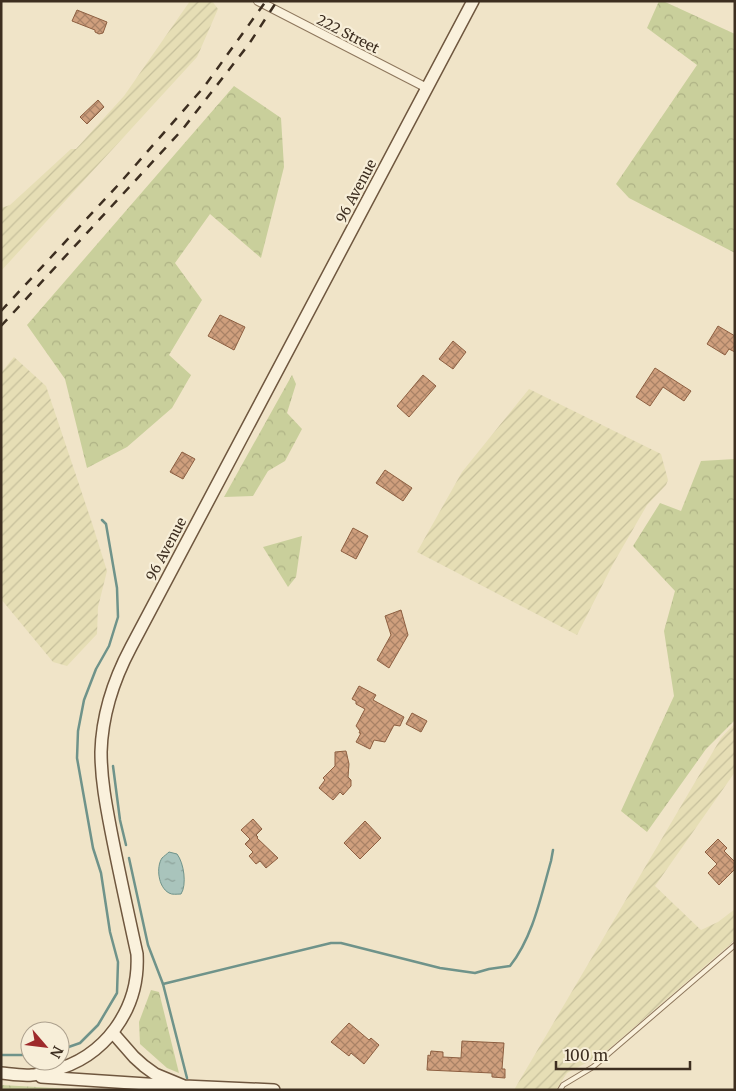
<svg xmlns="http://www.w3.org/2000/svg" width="736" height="1091" font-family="Merriweather,serif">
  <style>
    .farmland { fill: url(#farmland-furrows) }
    .forest { fill: url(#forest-crowns) }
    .water { fill: url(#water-ripples); stroke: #6f938a }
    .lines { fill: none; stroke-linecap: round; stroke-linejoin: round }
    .stream { stroke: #6f938a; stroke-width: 2.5 }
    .building { fill: url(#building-cross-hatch); stroke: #8d5f41 }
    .lane-casing { stroke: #8d765c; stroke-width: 6 }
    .street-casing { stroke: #8d765c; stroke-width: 10 }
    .secondary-casing { stroke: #6f573f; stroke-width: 14 }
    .lane { stroke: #faf1dc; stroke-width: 4 }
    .street { stroke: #faf1dc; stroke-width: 8 }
    .secondary { stroke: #faf1dc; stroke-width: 11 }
    .rail { stroke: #3d2e20; stroke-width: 2.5; stroke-dasharray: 9 9; stroke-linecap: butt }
    .labels { text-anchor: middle; stroke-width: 4.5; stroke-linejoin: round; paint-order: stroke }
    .street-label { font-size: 14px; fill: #3d2e20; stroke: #f7eed8 }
  </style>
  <defs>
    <pattern id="farmland-furrows" width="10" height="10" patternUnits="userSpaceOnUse" patternTransform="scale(1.25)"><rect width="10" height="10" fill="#e6deb5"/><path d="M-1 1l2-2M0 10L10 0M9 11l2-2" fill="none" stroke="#c6bf9b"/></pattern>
    <pattern id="forest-crowns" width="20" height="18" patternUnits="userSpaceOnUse" patternTransform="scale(1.25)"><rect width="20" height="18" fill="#c9cf9b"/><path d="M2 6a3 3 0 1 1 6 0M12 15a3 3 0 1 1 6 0" fill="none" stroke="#aeb285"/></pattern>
    <pattern id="water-ripples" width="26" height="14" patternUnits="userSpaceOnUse" patternTransform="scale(1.25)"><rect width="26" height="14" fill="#a9c4bc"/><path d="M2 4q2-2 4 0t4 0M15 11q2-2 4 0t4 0" fill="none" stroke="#8ba098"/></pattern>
    <pattern id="building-cross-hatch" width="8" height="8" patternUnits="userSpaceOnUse" patternTransform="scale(1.25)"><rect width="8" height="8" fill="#cf9f7d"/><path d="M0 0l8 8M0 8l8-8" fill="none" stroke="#a98266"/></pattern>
  </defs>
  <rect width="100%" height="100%" fill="#f0e4c8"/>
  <!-- farmland -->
  <g class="farmland">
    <polygon points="190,1 212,1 218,9 197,57 1,271 1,208 10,205 71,149 76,149 103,119 124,96"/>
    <polygon points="14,357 46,386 92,523 107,571 98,607 97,634 67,666 53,662 1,599 1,373"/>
    <polygon points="529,389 661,454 668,480 666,485 647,505 613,564 577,635 417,552 462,472"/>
    <polygon points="735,723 735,772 655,886 701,930 718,922 735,909 735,940 603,1054 567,1073 556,1090 514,1090 721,738"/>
  </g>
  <!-- forest -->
  <g class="forest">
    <polygon points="659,1 663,1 735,34 735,253 629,198 616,184 697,65 647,28"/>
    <polygon points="234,86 281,118 284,167 261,258 210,214 175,263 202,300 169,355 191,375 172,408 127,447 87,468 65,379 27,325"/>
    <polygon points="292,375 296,384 287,413 302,429 285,461 268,471 253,496 224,497"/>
    <polygon points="735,459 735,720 706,749 647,832 621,811 674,696 664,631 675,591 633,546 660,503 681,511 701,461"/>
    <polygon points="302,536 296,577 288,587 263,547"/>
    <polygon points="151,990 159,992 179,1073 167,1068 140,1044 139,1022"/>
    <polygon points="1,1085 91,1090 1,1090"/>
  </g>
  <!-- water -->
  <path class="water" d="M 169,852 L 177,854 C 184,863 187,885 181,894 C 177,894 172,895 169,893 C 158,887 156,867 162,858 C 163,857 168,853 169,852 Z"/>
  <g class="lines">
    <!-- stream -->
    <g class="stream">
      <polyline points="113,766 120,820 126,845"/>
      <polyline points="129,858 148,945 163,984 187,1078"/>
      <path d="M 163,984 L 331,943 L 341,943 L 440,968 L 475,973 L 489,969 L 510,966 C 533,937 541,896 551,861 L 553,850"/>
      <polyline points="60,1050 80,1043 98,1025 117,993 118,962 110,932 101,873 93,848 77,758 78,731 84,700 96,669 109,646 118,617 117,588 106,524 102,520"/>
      <polyline points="1,1055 30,1055"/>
    </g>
  </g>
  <!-- building -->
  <g class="building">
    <polygon points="77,10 107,22 103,33 99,34 95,32 95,30 72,21"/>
    <polygon points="98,100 104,107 87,124 80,117"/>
    <polygon points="220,315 245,327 234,350 208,336"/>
    <polygon points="718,326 735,336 735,352 729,349 725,355 707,344"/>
    <polygon points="453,341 466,352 453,369 439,359"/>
    <polygon points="655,368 691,391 684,401 663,387 650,406 636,397"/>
    <polygon points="423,375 436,386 409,417 397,406"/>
    <polygon points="182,452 195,459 183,479 170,472"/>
    <polygon points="385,470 412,488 403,501 376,483"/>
    <polygon points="353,528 368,536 356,559 341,551"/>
    <polygon points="401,610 408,635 389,668 377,660 391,635 385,616"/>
    <polygon points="359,686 376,695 373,700 404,717 400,726 394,725 385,742 374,740 370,749 356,742 361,733 359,733 360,731 356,726 365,709 356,704 356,701 352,699"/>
    <polygon points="412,713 427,721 421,732 406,724"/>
    <polygon points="346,751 349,764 348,777 351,780 351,786 343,795 340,792 333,800 319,788 325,780 323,778 335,766 335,752"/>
    <polygon points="253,819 262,829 256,835 258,837 257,838 278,858 266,868 260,861 256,864 249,856 253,852 245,844 250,839 241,830"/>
    <polygon points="365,821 381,838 360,859 344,843"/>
    <polygon points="718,839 727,848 724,851 735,862 735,869 719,885 708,873 717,864 705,852"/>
    <polygon points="349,1023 369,1040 371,1038 379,1045 364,1064 351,1053 349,1056 331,1042"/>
    <polygon points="462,1041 504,1043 502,1069 505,1069 505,1078 492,1077 492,1073 427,1070 428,1055 430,1056 431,1051 443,1052 443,1057 461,1058"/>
  </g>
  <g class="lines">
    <!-- lane casing -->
    <g class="lane-casing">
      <polyline id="lane" points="560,1090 563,1085 593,1067 735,945"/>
    </g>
    <!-- street casing -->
    <g class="street-casing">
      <polyline id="street" points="258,1 427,88"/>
    </g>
    <!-- secondary casing -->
    <g class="secondary-casing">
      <g id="secondary">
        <polyline points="113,1033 134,1057 144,1066 155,1074 184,1086 274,1090"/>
        <path d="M 1,1073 C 11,1074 22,1076 32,1075 C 38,1075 45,1072 51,1071 C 105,1058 140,1009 137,954 C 128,913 119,872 111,831 C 106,805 101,779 101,752 C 102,716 114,679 131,647 L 473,1"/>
        <polyline points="41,1077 177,1086"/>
      </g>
    </g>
    <!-- lane -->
    <use href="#lane" class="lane"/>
    <!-- street -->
    <use href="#street" class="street"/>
    <!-- secondary -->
    <use href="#secondary" class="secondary"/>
    <!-- rail -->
    <g class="rail">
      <polyline points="1,311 119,184 204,87 266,1"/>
      <polyline points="1,326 182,130 249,44 277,1"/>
    </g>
  </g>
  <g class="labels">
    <!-- street labels -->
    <g class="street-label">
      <text transform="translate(348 34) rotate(27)" y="5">222 Street</text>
      <text transform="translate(356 191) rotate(-62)" y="5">96 Avenue</text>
      <text transform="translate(166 549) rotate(-62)" y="5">96 Avenue</text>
    </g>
  </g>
  <!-- border -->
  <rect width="736" height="1091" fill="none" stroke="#3d2e20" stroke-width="5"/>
  <!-- north arrow -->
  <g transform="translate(45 1046) rotate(118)"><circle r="24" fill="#f7eed8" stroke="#ada18e"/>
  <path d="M0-4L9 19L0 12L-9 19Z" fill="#9e2a2b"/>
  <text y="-8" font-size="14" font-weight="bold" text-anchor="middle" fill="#3d2e20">N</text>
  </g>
  <!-- scale -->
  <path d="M556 1061v8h134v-8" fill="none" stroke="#3d2e20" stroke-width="2.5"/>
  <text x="564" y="1061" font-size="15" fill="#3d2e20" stroke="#f7eed8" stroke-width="4" paint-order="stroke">100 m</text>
</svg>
